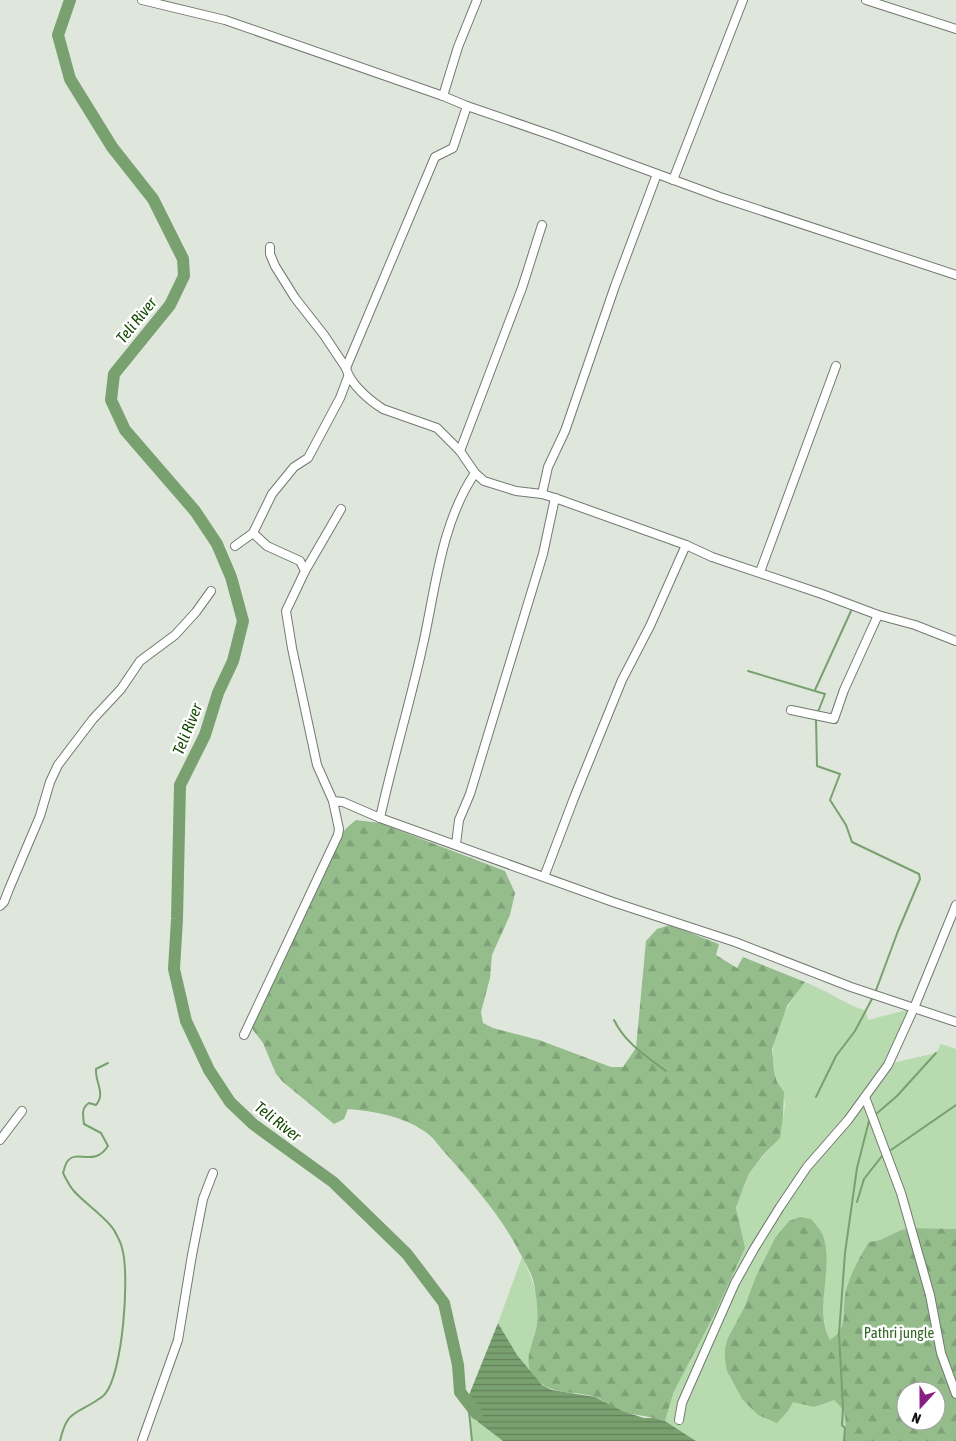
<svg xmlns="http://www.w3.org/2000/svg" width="956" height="1441" font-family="'Asap Condensed',sans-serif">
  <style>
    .grass { fill: #b7dbae }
    .forest { fill: url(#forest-firs); fill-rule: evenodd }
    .water { fill: url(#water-rules) }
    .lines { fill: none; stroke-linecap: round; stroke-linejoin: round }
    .stream { stroke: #79a06f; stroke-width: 2 }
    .river { stroke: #79a06f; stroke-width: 12 }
    .minor-casing { stroke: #727970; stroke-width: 10 }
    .minor { stroke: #fff; stroke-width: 8 }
    .labels { text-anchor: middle; stroke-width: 5; stroke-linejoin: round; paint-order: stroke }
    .park-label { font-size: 15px; fill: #326624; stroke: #fff }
    .water-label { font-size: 16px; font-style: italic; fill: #154a03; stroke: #fff }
  </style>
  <defs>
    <pattern id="forest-firs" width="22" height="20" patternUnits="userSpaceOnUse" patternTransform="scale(1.25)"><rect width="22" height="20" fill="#94bd8b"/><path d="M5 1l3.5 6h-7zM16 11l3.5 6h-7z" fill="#7fa177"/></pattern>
    <pattern id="water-rules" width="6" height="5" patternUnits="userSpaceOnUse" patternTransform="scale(1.25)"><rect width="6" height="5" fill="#79a06f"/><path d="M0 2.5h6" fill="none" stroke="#62815a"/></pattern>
  </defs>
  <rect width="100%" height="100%" fill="#dfe7dd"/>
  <!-- grass -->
  <g class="grass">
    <path d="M 805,982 C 826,990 845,1004 866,1011 L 868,1020 L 914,1008 L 888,1064 L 936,1053 L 941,1044 L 956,1049 L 956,1229 L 911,1228 L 901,1230 L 880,1240 L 869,1242 L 850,1280 L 845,1302 L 843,1323 L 839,1334 L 830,1341 C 820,1320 824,1285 826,1262 L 775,1238 L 756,1276 L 740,1318 L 727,1371 L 742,1399 L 793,1401 L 814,1407 L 834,1399 C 849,1413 846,1423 844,1441 L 696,1441 L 665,1421 L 674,1391 L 737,1219 C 734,1197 748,1174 762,1157 C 765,1153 770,1150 772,1146 C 777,1138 780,1126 783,1117 C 789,1095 779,1092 775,1074 C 766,1041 785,1007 805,982 Z"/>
    <path d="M 522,1257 C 533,1279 540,1300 537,1325 C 534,1345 522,1355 534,1377 L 517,1355 L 498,1323 Z"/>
    <polygon points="465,1405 478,1422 503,1441 471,1441 471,1423"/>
  </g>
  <!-- forest -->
  <g class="forest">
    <path d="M 356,820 L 380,823 L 505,871 L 515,893 L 510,915 L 492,955 L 490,978 L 481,1012 L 483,1023 L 493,1028 L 539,1040 L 611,1067 L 623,1067 L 636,1048 L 646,941 L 657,929 L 670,925 L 719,944 L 716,955 L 737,968 L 743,957 L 805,982 L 787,1006 L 772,1049 L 774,1071 L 777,1082 L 784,1092 L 783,1116 L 780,1138 L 763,1155 L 749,1174 L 744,1185 L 736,1208 L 745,1248 L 715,1313 L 674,1391 L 665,1421 C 651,1416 636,1416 621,1411 C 612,1407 604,1400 595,1397 C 573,1390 551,1396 535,1378 C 520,1361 535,1342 537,1324 C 538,1313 537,1301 535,1290 C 534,1277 527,1266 521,1255 C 502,1217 475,1187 447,1155 C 439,1147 434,1137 424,1131 C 402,1116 374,1111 348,1109 L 344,1119 L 334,1124 L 283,1082 L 276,1074 L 263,1043 L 253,1030 L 251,1014 L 315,874 C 325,855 338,833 356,820 Z"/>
    <path d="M 800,1217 L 811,1219 C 816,1225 822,1231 824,1239 C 833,1270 814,1310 830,1340 C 850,1327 841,1312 846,1291 C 850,1275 860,1256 869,1242 L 880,1240 L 901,1230 L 911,1228 L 956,1229 L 956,1441 L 844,1441 C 846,1423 849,1413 834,1400 L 814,1407 L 793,1402 L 788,1411 L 777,1423 L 758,1415 L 742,1399 L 727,1371 L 725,1360 L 725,1348 L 728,1338 L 744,1308 L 756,1276 L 775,1238 L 789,1221 ZM 906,1391 L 936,1391 L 936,1421 L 906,1421 Z"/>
  </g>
  <!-- water -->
  <polygon class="water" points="498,1323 517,1355 542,1385 552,1390 595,1397 622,1411 644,1418 655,1418 665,1421 696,1441 503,1441 478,1422 465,1405"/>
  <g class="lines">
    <!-- stream -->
    <g class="stream">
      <polyline points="748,671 825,694 818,712"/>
      <polyline points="815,690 851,611"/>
      <polyline points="816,719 817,766 840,774 830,800 846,825 852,842 919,874 920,879 898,931 875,993"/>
      <path d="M 614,1020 C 625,1043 647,1057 666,1071"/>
      <polyline points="816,1097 836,1056 855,1031 873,997"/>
      <polyline points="875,1115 897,1096 936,1053"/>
      <polyline points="891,1150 956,1105"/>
      <polyline points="857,1202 864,1179 882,1156"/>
      <polyline points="469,1411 472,1441"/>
      <path d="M 60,1441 C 67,1411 74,1415 96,1401 C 98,1399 103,1397 105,1394 C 123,1373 130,1274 122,1248 C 121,1242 117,1236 114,1230 C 105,1216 84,1203 73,1190 C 69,1185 66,1179 63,1173 C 64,1170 65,1165 67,1162 C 76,1148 94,1168 108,1146 L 101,1133 L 84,1124 C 83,1115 81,1108 89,1103 L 96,1105 C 106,1093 95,1083 96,1069 L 108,1063"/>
      <polyline points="844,1441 845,1428 842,1425 843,1407 839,1334 845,1253 857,1168 869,1121"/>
    </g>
    <!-- river -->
    <polyline class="river" points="70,0 58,35 70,79 112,147 153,199 183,259 184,276 170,305 114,374 111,400 125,430 195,511 217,544 231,577 243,621 233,661 218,693 205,735 180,785 177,919 174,969 186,1021 209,1070 230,1102 253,1124 333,1182 407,1254 444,1303 458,1365 460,1392 477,1414"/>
    <!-- minor casing -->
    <g class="minor-casing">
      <g id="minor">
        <polyline points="142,0 225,20 443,96 467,106 554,136 720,197 956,275"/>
        <polyline points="866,0 956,29"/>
        <polyline points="443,96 458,47 477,0"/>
        <path d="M 467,106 L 453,148 L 435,157 L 346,368 C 350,384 369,400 383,409 L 437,428 L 460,451 L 475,473 L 484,481 L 516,491 L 542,494 L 555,498 L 686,545 L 712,557 L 822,594 L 878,615 L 915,625 L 956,641"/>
        <polyline points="673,180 743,0"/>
        <polyline points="270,247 270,254 275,266 295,298 324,335 346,368"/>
        <polyline points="460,451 522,288 542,225"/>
        <polyline points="542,494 548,467 565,431 615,286 657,174"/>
        <polyline points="253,533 267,546 300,561 305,571 286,611 292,648 317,765 333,801"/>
        <polyline points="235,546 253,533 272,494 294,467 308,458 340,398 348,377"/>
        <polyline points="305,571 341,509"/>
        <polyline points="760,572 836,366"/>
        <polyline points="791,710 834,719 844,690 878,615"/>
        <path d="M 380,818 C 393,758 411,700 424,640 C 436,584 442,522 475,473"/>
        <polyline points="456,844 459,820 470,794 543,554 555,498"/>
        <polyline points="544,877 574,798 622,680 650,626 686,545"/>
        <polyline points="956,905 914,1008 956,1022"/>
        <polyline points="0,906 4,902 9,889 40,816 50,782 58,765 93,719 121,689 140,661 175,635 196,612 211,591"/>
        <polyline points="244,1035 338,835 339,829 333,801 343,802 380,818 613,902 735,942 851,987 914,1008 888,1065 848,1120 807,1167 780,1207 754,1249 735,1283 682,1403 679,1420"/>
        <polyline points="865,1097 901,1193 930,1295 941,1353 956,1394"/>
        <polyline points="0,1140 22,1111"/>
        <polyline points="142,1441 178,1340 192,1255 203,1199 213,1173"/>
      </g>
    </g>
    <!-- minor -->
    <use href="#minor" class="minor"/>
  </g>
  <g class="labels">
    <!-- park labels -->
    <g class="park-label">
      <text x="899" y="1338">Pathri jungle</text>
    </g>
    <!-- water labels -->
    <g class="water-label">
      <text transform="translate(136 320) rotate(-51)" y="6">Teli River</text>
      <text transform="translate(187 729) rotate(-68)" y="6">Teli River</text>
      <text transform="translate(278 1121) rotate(38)" y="6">Teli River</text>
    </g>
  </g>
  <!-- north arrow -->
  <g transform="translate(921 1406) rotate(201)"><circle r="24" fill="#ffffff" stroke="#9fa09f"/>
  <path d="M0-4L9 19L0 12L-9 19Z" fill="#8b1e83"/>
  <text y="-8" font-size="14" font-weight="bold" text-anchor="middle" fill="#10120f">N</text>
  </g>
</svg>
